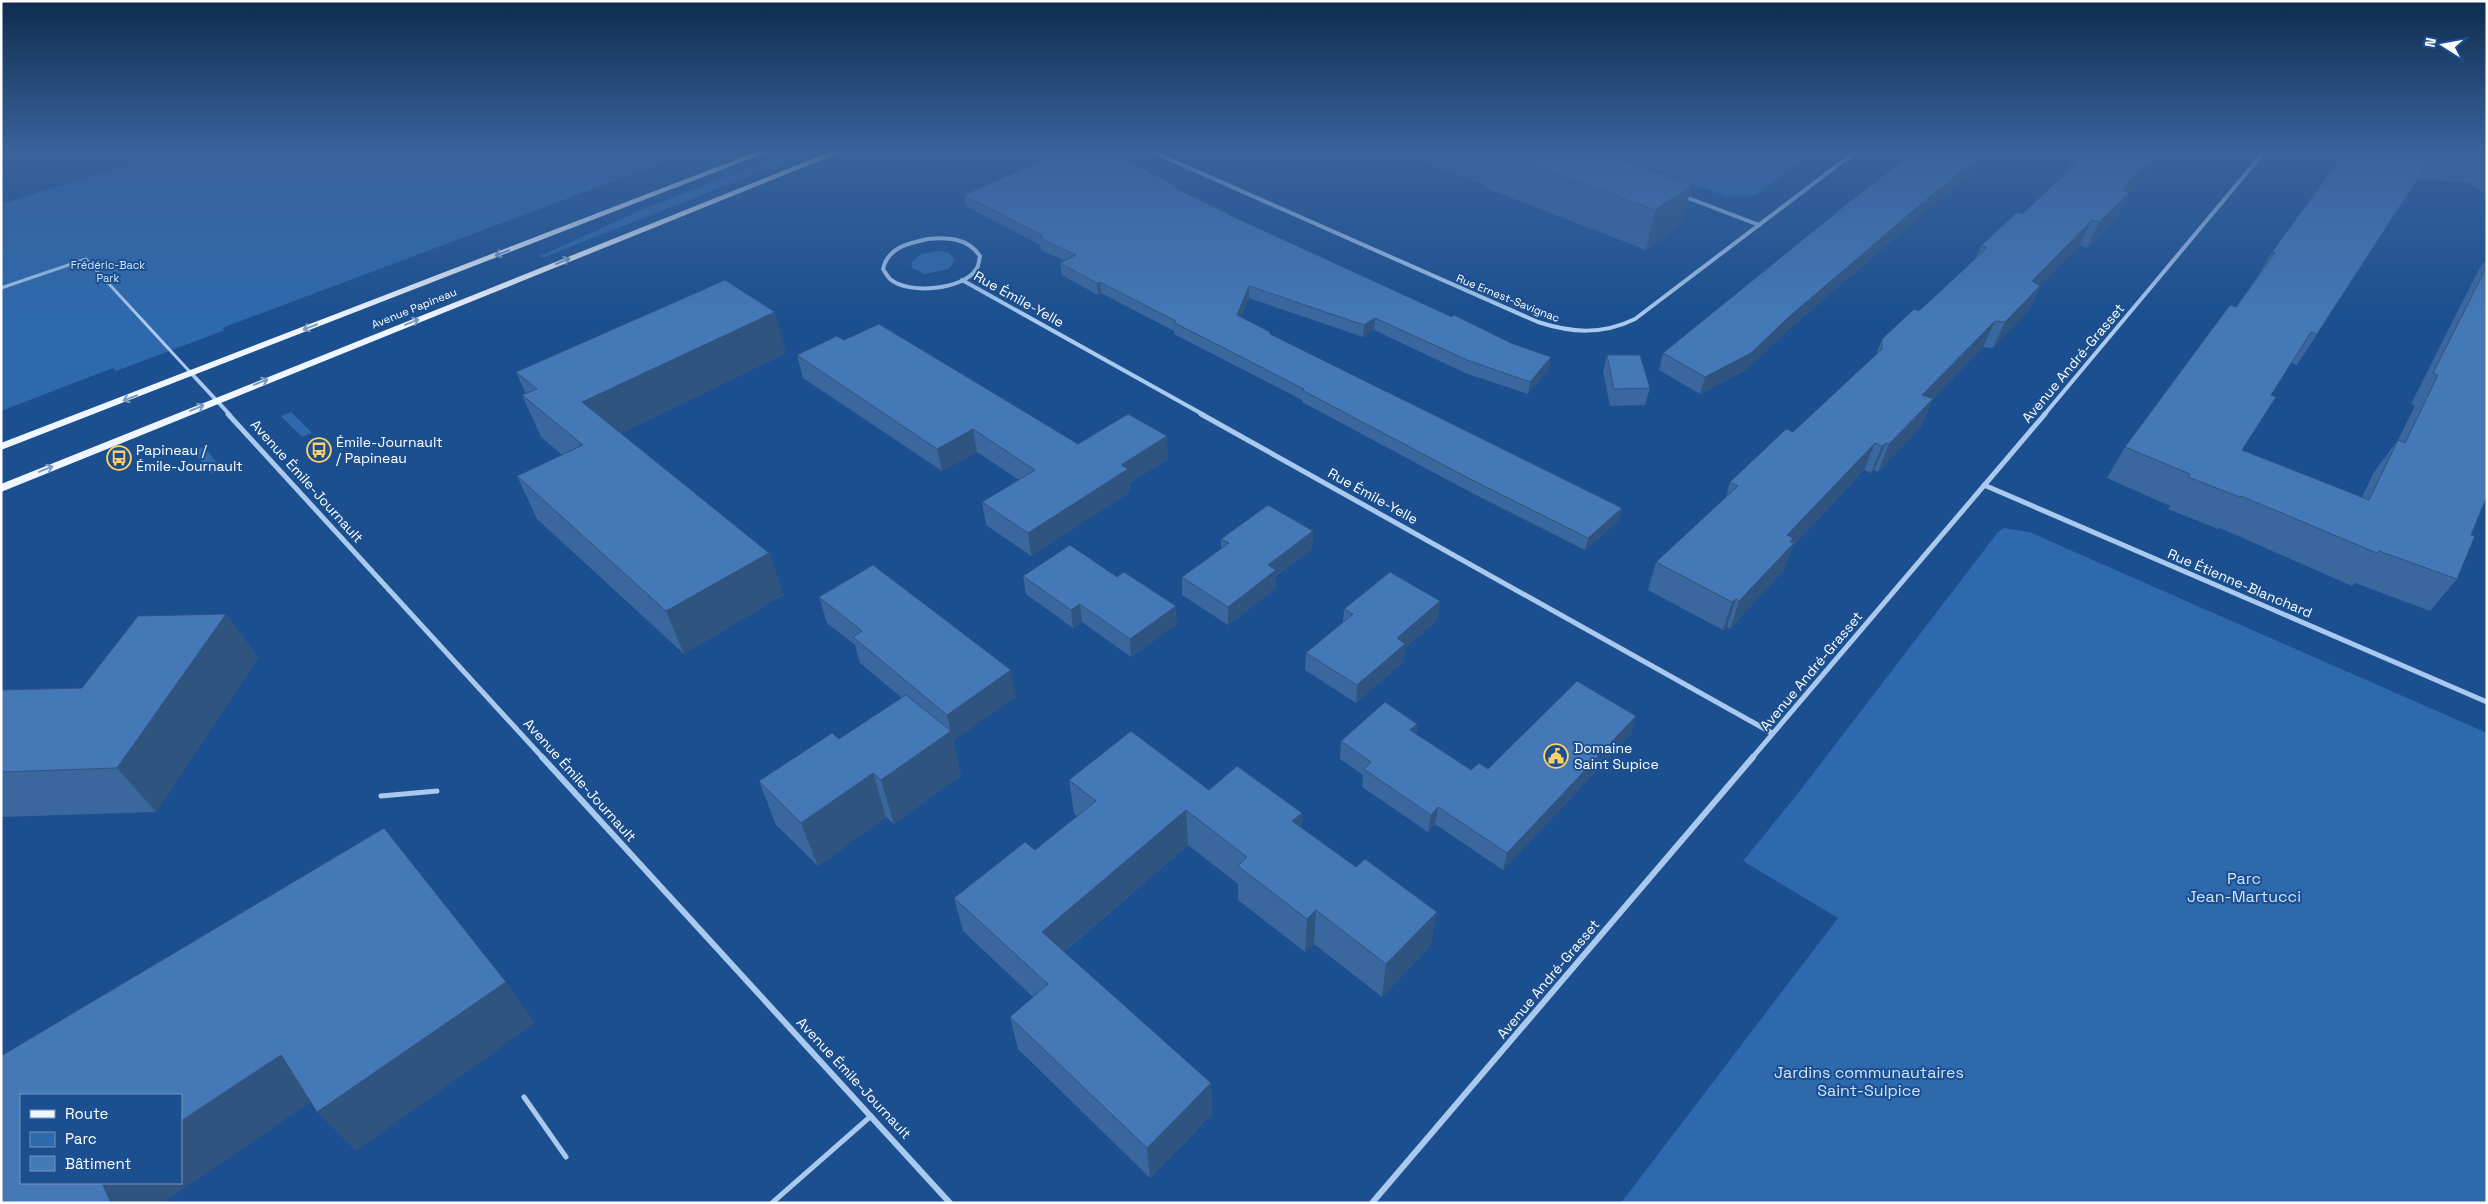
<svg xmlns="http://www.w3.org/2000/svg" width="2488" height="1204" font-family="'Space Grotesk',sans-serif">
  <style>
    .green { fill: #2e69ad }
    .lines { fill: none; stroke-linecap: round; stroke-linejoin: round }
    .service-far1 { stroke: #a9c9ee; stroke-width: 3 }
    .service { stroke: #a9c9ee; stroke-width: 5 }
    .minor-far2 { stroke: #a9c9ee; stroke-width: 4 }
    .minor-far1 { stroke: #a9c9ee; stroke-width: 5 }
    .minor { stroke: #a9c9ee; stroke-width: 6 }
    .primary { fill: #f0f6ff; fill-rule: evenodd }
    .wall { fill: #3a679d }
    .shaded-wall { fill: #305480 }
    .building { fill: #4478b7; stroke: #305480 }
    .oneway { stroke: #7b9ac1 }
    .labels { text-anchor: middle; stroke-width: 4; stroke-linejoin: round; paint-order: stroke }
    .far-park-label { font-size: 11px; fill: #cfe3fa; stroke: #1b4f8f }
    .far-street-label { font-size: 11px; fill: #fff; stroke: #1b4f8f }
    .street-label { font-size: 14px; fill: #fff; stroke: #1b4f8f }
    .poi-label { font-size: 14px; fill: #fff; stroke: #1b4f8f; text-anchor: start }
    .near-park-label { font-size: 16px; fill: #cfe3fa; stroke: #1b4f8f }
  </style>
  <rect width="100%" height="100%" fill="#1b4f8f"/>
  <!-- green -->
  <g class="green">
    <polygon points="163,152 691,152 227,326 222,328 225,330 116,371 113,368 1,411 1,204 164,154"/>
    <polygon points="789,152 811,152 542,258 540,256 646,208"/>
    <polygon points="1603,152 1815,152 1756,195 1743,197 1732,195 1729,197"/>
    <polygon points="940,251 949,253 955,260 949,269 925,274 912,268 911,263 921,254"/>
    <polygon points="291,412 312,433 302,437 281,416"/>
    <polygon points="204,447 223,470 212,474 193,451"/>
    <polygon points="2004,528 2029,532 2487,733 2487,1203 1621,1203 1838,918 1743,861 1799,792 1998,532"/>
  </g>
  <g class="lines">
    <!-- service-far1 -->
    <polyline class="service-far1" points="1,288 86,259 191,373"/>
    <!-- service -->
    <g class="service">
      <polyline points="381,796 437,791"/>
      <polyline points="524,1097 566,1157"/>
      <polyline points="772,1203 871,1116"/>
    </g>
    <!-- minor-far2 -->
    <g class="minor-far2">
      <path d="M 1153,152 L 1538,322 C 1572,333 1602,335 1635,319 L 1855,152"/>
      <polyline points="1683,196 1759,225"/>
      <path d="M 928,239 C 948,237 968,238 980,256 C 979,259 979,265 977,268 C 965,290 908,295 890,279 C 887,276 885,272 883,269 C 888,247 909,243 928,239 Z"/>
      <polyline points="962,280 1204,415"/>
      <polyline points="191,373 230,415"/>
      <polyline points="2044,415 2264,152"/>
    </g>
    <!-- minor-far1 -->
    <g class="minor-far1">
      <polyline points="228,414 543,758"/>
      <polyline points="1201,414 1772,733"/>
      <polyline points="1984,485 2487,702"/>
      <polyline points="1752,758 2045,414"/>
    </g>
    <!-- minor -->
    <g class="minor">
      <polyline points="542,757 950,1203"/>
      <polyline points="1372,1203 1753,757"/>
    </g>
    <!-- primary -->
    <g class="primary">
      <polygon points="756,152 767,152 1,450 1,443"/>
      <polygon points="830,152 841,152 1,492 1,484"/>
    </g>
  </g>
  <!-- wall -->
  <g class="wall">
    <polygon points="1416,152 1599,152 1682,224 1646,250 1483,187 1483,184 1421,161"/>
    <polygon points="2080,152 2181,152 2162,165 2157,164 2128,194 2117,218 2087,248 2080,245 2040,287 2028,312 1993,348 1983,347 1932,400 1921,427 1878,472 1874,470 1871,473 1864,470 1793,546 1783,571 1730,629 1727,627 1723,630 1648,590 1656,562 1726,497 1730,482 1793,432 1876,355 1882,339 1919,311 1975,259 1981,246 2022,214 2064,175 2071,160"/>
    <polygon points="2345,152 2487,152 2487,195 2469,182 2417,180 2297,365 2291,363 2271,395 2242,450 2362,497 2374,472 2398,440 2415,406 2411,404 2479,269 2487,258 2487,497 2471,535 2457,579 2430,611 2355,583 2352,586 2220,528 2218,529 2168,509 2170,506 2107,478 2125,447 2236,307 2255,281 2272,252"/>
    <polygon points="1980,158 1975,171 1928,209 1786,332 1746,370 1700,394 1659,370 1663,353"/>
    <polygon points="1178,190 1549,369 1528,394 1465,373 1374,330 1363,337 1249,298 1241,317 1270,334 1622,508 1618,521 1585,550 1472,493 1302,402 1302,400 1174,334 1174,331 1101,293 1098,295 1062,275 1060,263 1065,261 1041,250 1040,245 966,206 964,195"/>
    <polygon points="844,340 1078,444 1168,459 1129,483 1130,492 1031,556 986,525 982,502 1019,480 977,452 942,471 803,378 797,355"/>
    <polygon points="786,353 621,433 769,553 783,595 684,654 537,519 517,476 562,455 541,437 522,395 526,394 516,372"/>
    <polygon points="1607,355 1650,388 1645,405 1610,406 1603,372"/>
    <polygon points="1313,531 1312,549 1276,576 1276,588 1228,625 1182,595 1182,577 1221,549 1221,539"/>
    <polygon points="1023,576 1177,624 1131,657 1082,622 1073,628 1026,594"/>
    <polygon points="819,597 1016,696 953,741 953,740 961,775 894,824 886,817 818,866 776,825 759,781 839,739 902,698 860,663 855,645 827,623"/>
    <polygon points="1344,609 1438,619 1405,648 1403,662 1356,703 1305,670 1306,653 1343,622"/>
    <polygon points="226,614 258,658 156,812 1,817 1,690 82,688"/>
    <polygon points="1636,716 1631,734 1503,870 1435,824 1428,832 1362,787 1363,775 1340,759 1341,741 1417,724 1416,734 1471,770 1488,769"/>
    <polygon points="1069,780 1209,790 1302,813 1301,827 1431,945 1382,997 1314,944 1305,952 1238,900 1238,884 1188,845 1064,952 1211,1083 1212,1114 1150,1178 1018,1049 1010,1017 1033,997 963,931 954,898 1035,850 1077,816 1074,814"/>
  </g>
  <!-- shaded-wall -->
  <g class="shaded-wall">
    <polygon points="1975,152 1988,152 1980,158 1975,171 1928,209 1786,332 1746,370 1700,394 1705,377 1791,315"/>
    <polygon points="2157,152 2163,152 2157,164 2128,194 2117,218 2087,248 2099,222 2121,190"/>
    <polygon points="2169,152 2181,152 2162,165"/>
    <polygon points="1692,185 1682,224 1646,250 1655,210"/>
    <polygon points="2092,220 2080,245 2040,287 2028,312 1993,348 2005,322 2032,281"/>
    <polygon points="1100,282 1101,293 1098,295 1097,283"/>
    <polygon points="1249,286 1249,298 1237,327 1237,315"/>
    <polygon points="775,312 786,353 599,444 582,402"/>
    <polygon points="1375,318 1374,330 1363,337 1364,325"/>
    <polygon points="1995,321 1983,347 1932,400 1921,427 1878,472 1889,444 1922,395"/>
    <polygon points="1551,357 1549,369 1528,394 1530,382"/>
    <polygon points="973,429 977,452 942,471 937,449"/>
    <polygon points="1167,436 1168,459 1129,483 1130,492 1031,556 1028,533 1121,465"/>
    <polygon points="1875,443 1864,470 1793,546 1783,571 1730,629 1739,601 1787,535"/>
    <polygon points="1886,443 1874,470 1871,473 1882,446"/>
    <polygon points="1622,508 1618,521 1585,550 1588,538"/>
    <polygon points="1313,531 1312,549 1276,576 1276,588 1228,625 1228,607 1268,565"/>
    <polygon points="769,553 783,595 684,654 666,611"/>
    <polygon points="1736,599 1727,627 1723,630 1732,602"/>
    <polygon points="1440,601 1438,619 1405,648 1403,662 1356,703 1357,685 1397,638"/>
    <polygon points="1080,604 1082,622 1073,628 1071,610"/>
    <polygon points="1176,606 1177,624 1131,657 1130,639"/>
    <polygon points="226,614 258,658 156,812 117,768"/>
    <polygon points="1011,670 1016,696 953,741 947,715"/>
    <polygon points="1636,716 1631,734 1503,870 1507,853"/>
    <polygon points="1417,724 1415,741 1410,730"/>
    <polygon points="951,731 961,775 894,824 881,780"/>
    <polygon points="873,773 886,817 818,866 801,823"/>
    <polygon points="1438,807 1435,824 1428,832 1431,815"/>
    <polygon points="1186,810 1188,845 1048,965 1042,932"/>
    <polygon points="1302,813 1300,847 1292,821"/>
    <polygon points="1316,910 1314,944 1305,952 1307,919"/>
    <polygon points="1437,912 1431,945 1382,997 1386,964"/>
    <polygon points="506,982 535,1023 356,1151 317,1112"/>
    <polygon points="281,1055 321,1095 163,1203 111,1203 102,1183 181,1183 181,1121"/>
    <polygon points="1211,1083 1212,1114 1150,1178 1147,1148"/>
  </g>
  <!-- building -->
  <g class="building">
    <polygon points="1062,152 1110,152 1178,187 1175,188 1245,222 1452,317 1454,315 1511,343 1551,357 1530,382 1467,360 1375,318 1364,325 1249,286 1237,315 1270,332 1270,334 1622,508 1588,538 1474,481 1302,390 1304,389 1173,322 1176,321 1100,282 1097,283 1060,263 1076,255 1040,238 1043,236 964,195"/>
    <polygon points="1498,152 1599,152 1692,185 1655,210"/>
    <polygon points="1914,152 1975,152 1974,153 1982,155 1934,193 1791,315 1751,353 1705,377 1663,353 1853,199"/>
    <polygon points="2080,152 2157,152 2121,190 2129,193 2099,222 2092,220 2032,281 2040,286 2005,322 1995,321 1922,395 1933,399 1889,444 1886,443 1882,446 1875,443 1787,535 1793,538 1790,542 1794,543 1739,601 1736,599 1732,602 1656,562 1738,486 1730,482 1786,429 1793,432 1882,349 1882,339 1914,309 1919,311 1987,248 1981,246 2017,212 2022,214 2078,162 2071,160"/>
    <polygon points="2345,152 2487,152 2487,153 2435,152 2317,334 2311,332 2271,395 2276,397 2242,450 2369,500 2398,440 2405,443 2438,375 2433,373 2487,266 2487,496 2471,535 2475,536 2457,579 2379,551 2377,553 2241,496 2240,497 2188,477 2190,474 2125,447 2230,305 2236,307 2275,253 2272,252"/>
    <polygon points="725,280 775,312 582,402 769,553 666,611 517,476 583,445 522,395 537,389 516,372"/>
    <polygon points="879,324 1078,444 1128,414 1167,436 1121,465 1128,469 1028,533 982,502 1035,470 973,429 937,449 797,355 837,336 844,340"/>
    <polygon points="1607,355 1640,355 1650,388 1614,389"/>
    <polygon points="1268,505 1313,531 1268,565 1276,570 1228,607 1182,577 1229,543 1221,539"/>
    <polygon points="1070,545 1117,577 1124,572 1176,606 1130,639 1080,604 1071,610 1023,576"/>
    <polygon points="873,565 1011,670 947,715 853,637 862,631 819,597"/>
    <polygon points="1390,572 1440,601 1397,638 1405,644 1357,685 1306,653 1353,614 1344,609"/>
    <polygon points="226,614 117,768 1,772 1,690 82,688 138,616"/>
    <polygon points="1577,681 1636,716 1507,853 1438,807 1431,815 1364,769 1371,762 1341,741 1385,702 1417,724 1410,730 1471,770 1479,763 1488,769"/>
    <polygon points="906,695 951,731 881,780 873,773 801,823 759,781 832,733 839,739"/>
    <polygon points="1131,731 1209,790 1237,766 1302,813 1292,821 1356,867 1365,859 1437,912 1386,964 1316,910 1307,919 1238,866 1247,857 1186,810 1042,932 1211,1083 1147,1148 1010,1017 1048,984 954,898 1025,842 1035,850 1096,801 1069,780"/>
    <polygon points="384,828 506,982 317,1112 281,1055 181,1121 181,1095 21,1095 21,1183 102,1183 111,1203 1,1203 1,1056"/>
  </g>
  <!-- one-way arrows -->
  <defs><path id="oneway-shaft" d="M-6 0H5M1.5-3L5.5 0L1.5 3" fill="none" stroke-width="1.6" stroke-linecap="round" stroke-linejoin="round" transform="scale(1.25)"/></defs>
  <g class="oneway">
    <use href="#oneway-shaft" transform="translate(502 253) rotate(159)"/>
    <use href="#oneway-shaft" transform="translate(563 261) rotate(-22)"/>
    <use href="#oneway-shaft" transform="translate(412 322) rotate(-22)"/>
    <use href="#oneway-shaft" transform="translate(310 327) rotate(159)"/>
    <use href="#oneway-shaft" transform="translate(261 382) rotate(-22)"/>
    <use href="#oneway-shaft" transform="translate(130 398) rotate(159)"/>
    <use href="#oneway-shaft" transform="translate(197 408) rotate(-23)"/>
    <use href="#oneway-shaft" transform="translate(46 469) rotate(-22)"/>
  </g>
  <!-- sky -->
  <linearGradient id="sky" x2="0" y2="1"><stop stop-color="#0f2b4f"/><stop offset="0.47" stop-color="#39639b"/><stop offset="1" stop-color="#39639b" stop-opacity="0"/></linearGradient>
  <rect width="2488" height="320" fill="url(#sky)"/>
  <!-- icons -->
  <defs>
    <g id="bus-ring" transform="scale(1.25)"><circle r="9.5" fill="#1b4f8f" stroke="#ffd166" stroke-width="1.5"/><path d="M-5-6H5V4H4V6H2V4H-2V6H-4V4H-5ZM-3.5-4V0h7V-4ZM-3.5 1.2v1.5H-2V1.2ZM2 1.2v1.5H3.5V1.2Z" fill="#ffd166"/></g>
    <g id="civic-ring" transform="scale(1.25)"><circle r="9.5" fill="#1b4f8f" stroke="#ffd166" stroke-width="1.5"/><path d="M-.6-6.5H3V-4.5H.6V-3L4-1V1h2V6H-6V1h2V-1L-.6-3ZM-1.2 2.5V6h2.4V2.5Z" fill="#ffd166"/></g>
  </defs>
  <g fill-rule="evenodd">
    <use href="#bus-ring" x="319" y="450"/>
    <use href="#bus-ring" x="119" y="458"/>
    <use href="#civic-ring" x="1556" y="756"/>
  </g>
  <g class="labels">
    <!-- far-park labels -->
    <g class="far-park-label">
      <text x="108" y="269">Frédéric-Back<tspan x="108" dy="13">Park</tspan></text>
    </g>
    <!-- far-street labels -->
    <g class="far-street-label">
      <text transform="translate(1508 298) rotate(22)" y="4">Rue Ernest-Savignac</text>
      <text transform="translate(414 308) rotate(-22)" y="4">Avenue Papineau</text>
    </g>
    <!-- street labels -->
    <g class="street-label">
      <text transform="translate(1019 299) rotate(29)" y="5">Rue Émile-Yelle</text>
      <text transform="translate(2073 363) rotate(-50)" y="5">Avenue André-Grasset</text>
      <text transform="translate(307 481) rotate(48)" y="5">Avenue Émile-Journault</text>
      <text transform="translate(1373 496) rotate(29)" y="5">Rue Émile-Yelle</text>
      <text transform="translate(2240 583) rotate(23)" y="5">Rue Étienne-Blanchard</text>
      <text transform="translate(1811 671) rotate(-50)" y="5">Avenue André-Grasset</text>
      <text transform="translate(580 780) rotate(48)" y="5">Avenue Émile-Journault</text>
      <text transform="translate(1548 979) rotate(-50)" y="5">Avenue André-Grasset</text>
      <text transform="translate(854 1078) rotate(47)" y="5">Avenue Émile-Journault</text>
    </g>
    <!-- poi labels -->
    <g class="poi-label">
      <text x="336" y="447">Émile-Journault<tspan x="336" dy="16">/ Papineau</tspan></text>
      <text x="136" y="455">Papineau /<tspan x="136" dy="16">Émile-Journault</tspan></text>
      <text x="1574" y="753">Domaine<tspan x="1574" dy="16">Saint Supice</tspan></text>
    </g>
    <!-- near-park labels -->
    <g class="near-park-label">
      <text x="2244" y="884">Parc<tspan x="2244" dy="18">Jean-Martucci</tspan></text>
      <text x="1869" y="1078">Jardins communautaires<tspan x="1869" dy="18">Saint-Sulpice</tspan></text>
    </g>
  </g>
  <!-- border -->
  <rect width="2488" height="1204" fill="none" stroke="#ffffff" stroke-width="5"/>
  <!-- legend -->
  <rect x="20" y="1094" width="162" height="90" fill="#1b4f8f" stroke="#7695bc"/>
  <rect x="30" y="1110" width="25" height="8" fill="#f0f6ff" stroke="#7695bc"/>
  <text x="65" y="1119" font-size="15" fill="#ffffff">Route</text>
  <rect x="30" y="1132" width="25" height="15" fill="#2e69ad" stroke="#7695bc"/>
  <text x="65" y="1144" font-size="15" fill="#ffffff">Parc</text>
  <rect x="30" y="1156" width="25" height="15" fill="#4478b7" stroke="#7695bc"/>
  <text x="65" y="1169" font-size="15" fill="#ffffff">Bâtiment</text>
  <!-- north arrow -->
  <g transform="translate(2443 45) rotate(281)" stroke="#1b4f8f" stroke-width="4" paint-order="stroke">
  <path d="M0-4L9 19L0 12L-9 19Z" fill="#ffffff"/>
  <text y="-8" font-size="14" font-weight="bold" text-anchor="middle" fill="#ffffff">N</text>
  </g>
</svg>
